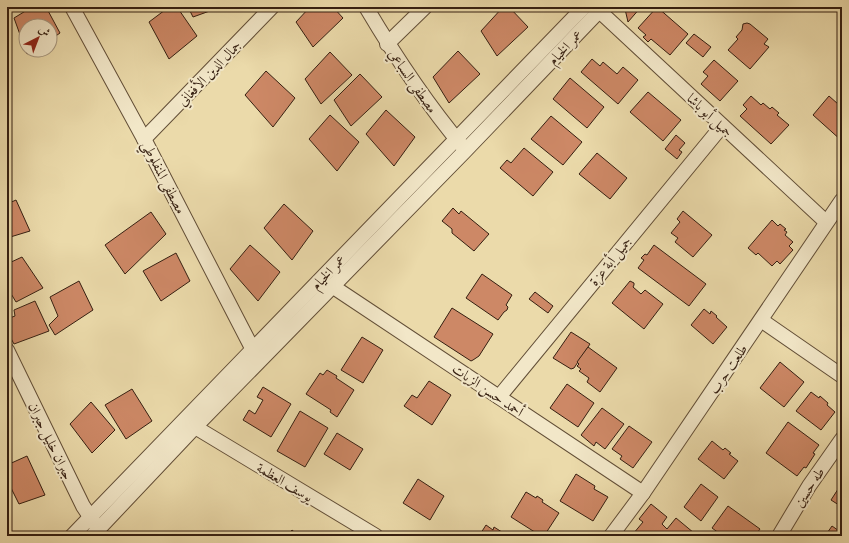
<svg xmlns="http://www.w3.org/2000/svg" width="849" height="543" font-family="'Sorts Mill Goudy',Amiri,serif">
  <style>
    .building { fill: #cd8866; stroke: #351f11 }
    .lines { fill: none; stroke-linecap: round; stroke-linejoin: round }
    .minor-casing { stroke: #624e37; stroke-width: 16 }
    .minor { stroke: #f2e7c8; stroke-width: 14 }
    .labels { text-anchor: middle; stroke-width: 4; stroke-linejoin: round; paint-order: stroke }
    .street-label { font-size: 14px; fill: #351f11; stroke: #f2e7c8 }
  </style>
  <rect width="100%" height="100%" fill="#ebdaaa"/>
  <filter id="stains"><feTurbulence type="fractalNoise" baseFrequency=".005" numOctaves="4"/><feColorMatrix values="0 0 0 0 .2 0 0 0 0 .09 0 0 0 0 .02 0 0 0 .5 -.17"/></filter>
  <radialGradient id="worn" r=".72"><stop offset=".6" stop-color="#630" stop-opacity="0"/><stop offset="1" stop-color="#630" stop-opacity=".3"/></radialGradient>
  <!-- building -->
  <g class="building">
    <polygon points="32,7 46,7 60,33 50,40 50,26 26,26 26,50 33,50 27,54 14,18"/>
    <polygon points="169,7 177,7 197,36 169,59 149,22"/>
    <polygon points="188,7 217,7 218,8 193,17"/>
    <polygon points="310,7 333,7 343,18 313,47 296,22"/>
    <polygon points="503,7 509,7 528,27 497,56 481,31"/>
    <polygon points="627,7 641,7 628,22 625,9"/>
    <polygon points="657,7 688,34 670,55 651,39 648,42 643,37 646,35 638,28"/>
    <polygon points="747,23 750,24 768,39 764,44 769,47 750,69 728,50 738,39 736,37 742,30 743,24"/>
    <polygon points="694,34 711,47 703,57 686,43"/>
    <polygon points="458,51 480,74 449,103 433,77"/>
    <polygon points="330,52 352,75 321,104 305,79"/>
    <polygon points="592,59 600,66 603,62 617,74 623,67 638,80 618,104 581,72"/>
    <polygon points="714,60 738,81 720,101 701,84 708,76 703,72"/>
    <polygon points="266,71 295,98 273,127 245,95"/>
    <polygon points="360,74 382,97 351,126 334,100"/>
    <polygon points="570,78 604,107 587,128 553,99"/>
    <polygon points="648,92 681,120 663,141 630,112"/>
    <polygon points="751,96 761,105 763,103 770,109 772,107 779,113 777,115 789,125 771,144 740,116 747,109 743,105"/>
    <polygon points="829,96 838,104 841,101 842,103 842,141 813,115"/>
    <polygon points="386,110 415,137 394,166 366,134"/>
    <polygon points="330,115 359,142 337,171 309,139"/>
    <polygon points="551,116 582,142 563,165 531,139"/>
    <polygon points="676,135 685,143 679,150 682,152 677,159 665,149"/>
    <polygon points="524,148 553,172 533,196 500,168 507,160 511,163"/>
    <polygon points="597,153 627,178 610,199 579,174"/>
    <polygon points="16,200 30,231 7,238 7,204"/>
    <polygon points="284,204 313,231 292,260 264,228"/>
    <polygon points="453,208 459,214 461,211 489,234 474,251 452,233 452,229 442,221"/>
    <polygon points="683,211 712,235 693,257 675,242 678,238 671,233 680,222 677,219"/>
    <polygon points="151,212 166,234 125,274 105,245"/>
    <polygon points="772,220 778,226 780,224 786,229 784,230 787,232 785,235 793,242 789,246 793,250 780,264 777,261 772,266 758,253 756,255 748,248"/>
    <polygon points="250,245 280,272 258,301 230,269"/>
    <polygon points="654,245 706,284 689,306 638,268 644,260 641,258 645,254 647,255"/>
    <polygon points="176,253 190,281 161,301 143,271"/>
    <polygon points="22,257 43,288 16,302 7,287 7,264"/>
    <polygon points="482,274 512,295 506,305 508,307 507,310 504,312 498,320 466,298"/>
    <polygon points="79,281 93,310 55,335 49,325 58,316 50,297"/>
    <polygon points="630,281 634,283 634,285 633,287 641,294 645,290 663,304 644,329 612,303"/>
    <polygon points="535,292 553,306 548,313 529,299"/>
    <polygon points="35,301 49,331 14,344 7,331 7,319 15,316 14,310"/>
    <polygon points="452,308 493,334 479,356 473,360 471,361 434,337"/>
    <polygon points="704,309 710,314 711,311 717,316 716,317 727,327 713,344 691,325"/>
    <polygon points="571,332 590,344 574,368 571,369 553,358"/>
    <polygon points="362,337 383,350 363,383 341,370"/>
    <polygon points="588,347 617,368 600,392 587,382 589,378 579,371 581,369 577,366 579,364 577,362"/>
    <polygon points="780,362 804,382 784,407 760,388"/>
    <polygon points="327,370 337,376 336,378 354,390 337,417 330,412 331,410 306,394 320,373 323,375"/>
    <polygon points="429,381 451,395 432,425 404,406 412,395 417,398"/>
    <polygon points="567,384 594,403 578,427 550,408"/>
    <polygon points="263,387 291,404 271,437 243,420 249,410 255,414 263,400 257,397"/>
    <polygon points="132,389 152,421 126,439 105,405"/>
    <polygon points="811,392 819,398 820,396 828,403 827,405 835,412 821,430 796,411"/>
    <polygon points="91,402 115,430 92,453 70,424"/>
    <polygon points="602,408 624,424 605,449 596,442 594,446 581,435"/>
    <polygon points="300,411 328,428 305,467 277,451"/>
    <polygon points="788,422 819,445 813,453 815,454 806,468 804,467 797,476 766,453"/>
    <polygon points="629,426 652,442 633,468 620,459 622,456 612,449"/>
    <polygon points="337,433 363,449 350,470 324,454"/>
    <polygon points="712,441 723,450 725,448 731,453 729,454 738,461 724,479 698,459"/>
    <polygon points="27,456 45,495 19,504 7,480 7,465"/>
    <polygon points="576,474 595,486 594,489 608,497 593,521 560,501"/>
    <polygon points="418,479 444,496 430,520 403,503"/>
    <polygon points="842,483 842,507 831,500"/>
    <polygon points="701,484 718,497 701,521 684,507"/>
    <polygon points="526,492 536,498 537,496 543,500 542,502 559,513 544,536 541,536 511,517"/>
    <polygon points="651,504 667,517 662,524 667,529 676,518 694,533 691,536 661,536 658,533 655,536 636,536 633,534 643,522 639,519"/>
    <polygon points="728,506 760,529 755,536 723,536 712,528"/>
    <polygon points="486,525 493,530 494,527 505,534 504,536 479,536"/>
    <polygon points="832,526 842,533 842,536 825,536"/>
    <polygon points="292,530 299,536 287,536"/>
  </g>
  <g class="lines">
    <!-- minor casing -->
    <g class="minor-casing">
      <g id="minor">
        <polyline points="72,7 144,139 252,348"/>
        <path d="M 366,7 C 395,56 426,103 463,147"/>
        <polyline points="595,7 826,222"/>
        <polyline points="387,44 425,7"/>
        <polyline points="144,139 272,7"/>
        <polyline points="332,286 643,493"/>
        <polyline points="761,320 842,376"/>
        <polyline points="7,350 83,506 95,524"/>
        <polyline points="499,397 722,126"/>
        <polyline points="195,427 376,536"/>
        <polyline points="72,536 584,7"/>
        <polyline points="92,536 195,427 465,151 603,7"/>
        <polyline points="611,536 643,493 842,200"/>
        <polyline points="779,536 809,486 842,439"/>
      </g>
    </g>
    <!-- minor -->
    <use href="#minor" class="minor"/>
  </g>
  <g class="labels">
    <!-- street labels -->
    <g class="street-label">
      <text transform="translate(565 47) rotate(-46)" y="5">عمر الخيام</text>
      <text transform="translate(209 73) rotate(-46)" y="5">جمال الدين الأفغاني</text>
      <text transform="translate(413 81) rotate(55)" y="5">مصطفى السباعي</text>
      <text transform="translate(710 115) rotate(43)" y="5">جميل أبو باشا</text>
      <text transform="translate(164 177) rotate(63)" y="5">مصطفى المنفلوطي</text>
      <text transform="translate(610 261) rotate(-51)" y="5">جميل أبة عزة</text>
      <text transform="translate(328 272) rotate(-46)" y="5">عمر الخيام</text>
      <text transform="translate(728 369) rotate(-56)" y="5">طلعت حرب</text>
      <text transform="translate(488 390) rotate(34)" y="5">أحمد حسن الزيات</text>
      <text transform="translate(51 441) rotate(64)" y="5">جبران خليل جبران</text>
      <text transform="translate(285 482) rotate(31)" y="5">يوسف العظمة</text>
      <text transform="translate(809 487) rotate(-57)" y="5">طه حسين</text>
    </g>
  </g>
  <!-- margin -->
  <rect width="849" height="543" fill="none" stroke="#ebdaaa" stroke-width="24"/>
  <rect x="8" y="8" width="833" height="527" fill="none" stroke="#351f11" stroke-width="2"/>
  <rect x="12" y="12" width="825" height="519" fill="none" stroke="#351f11"/>
  <!-- north arrow -->
  <g transform="translate(38 38) rotate(42)"><circle r="19" fill="#f2e7c8" stroke="#a6977f"/>
  <path d="M0-3L7 15L0 10L-7 15Z" fill="#8f2418"/>
  <text y="-6" font-size="11" font-weight="bold" text-anchor="middle" fill="#351f11">ش</text>
  </g>
  <rect width="100%" height="100%" filter="url(#stains)"/>
  <rect width="100%" height="100%" fill="url(#worn)"/>
</svg>
